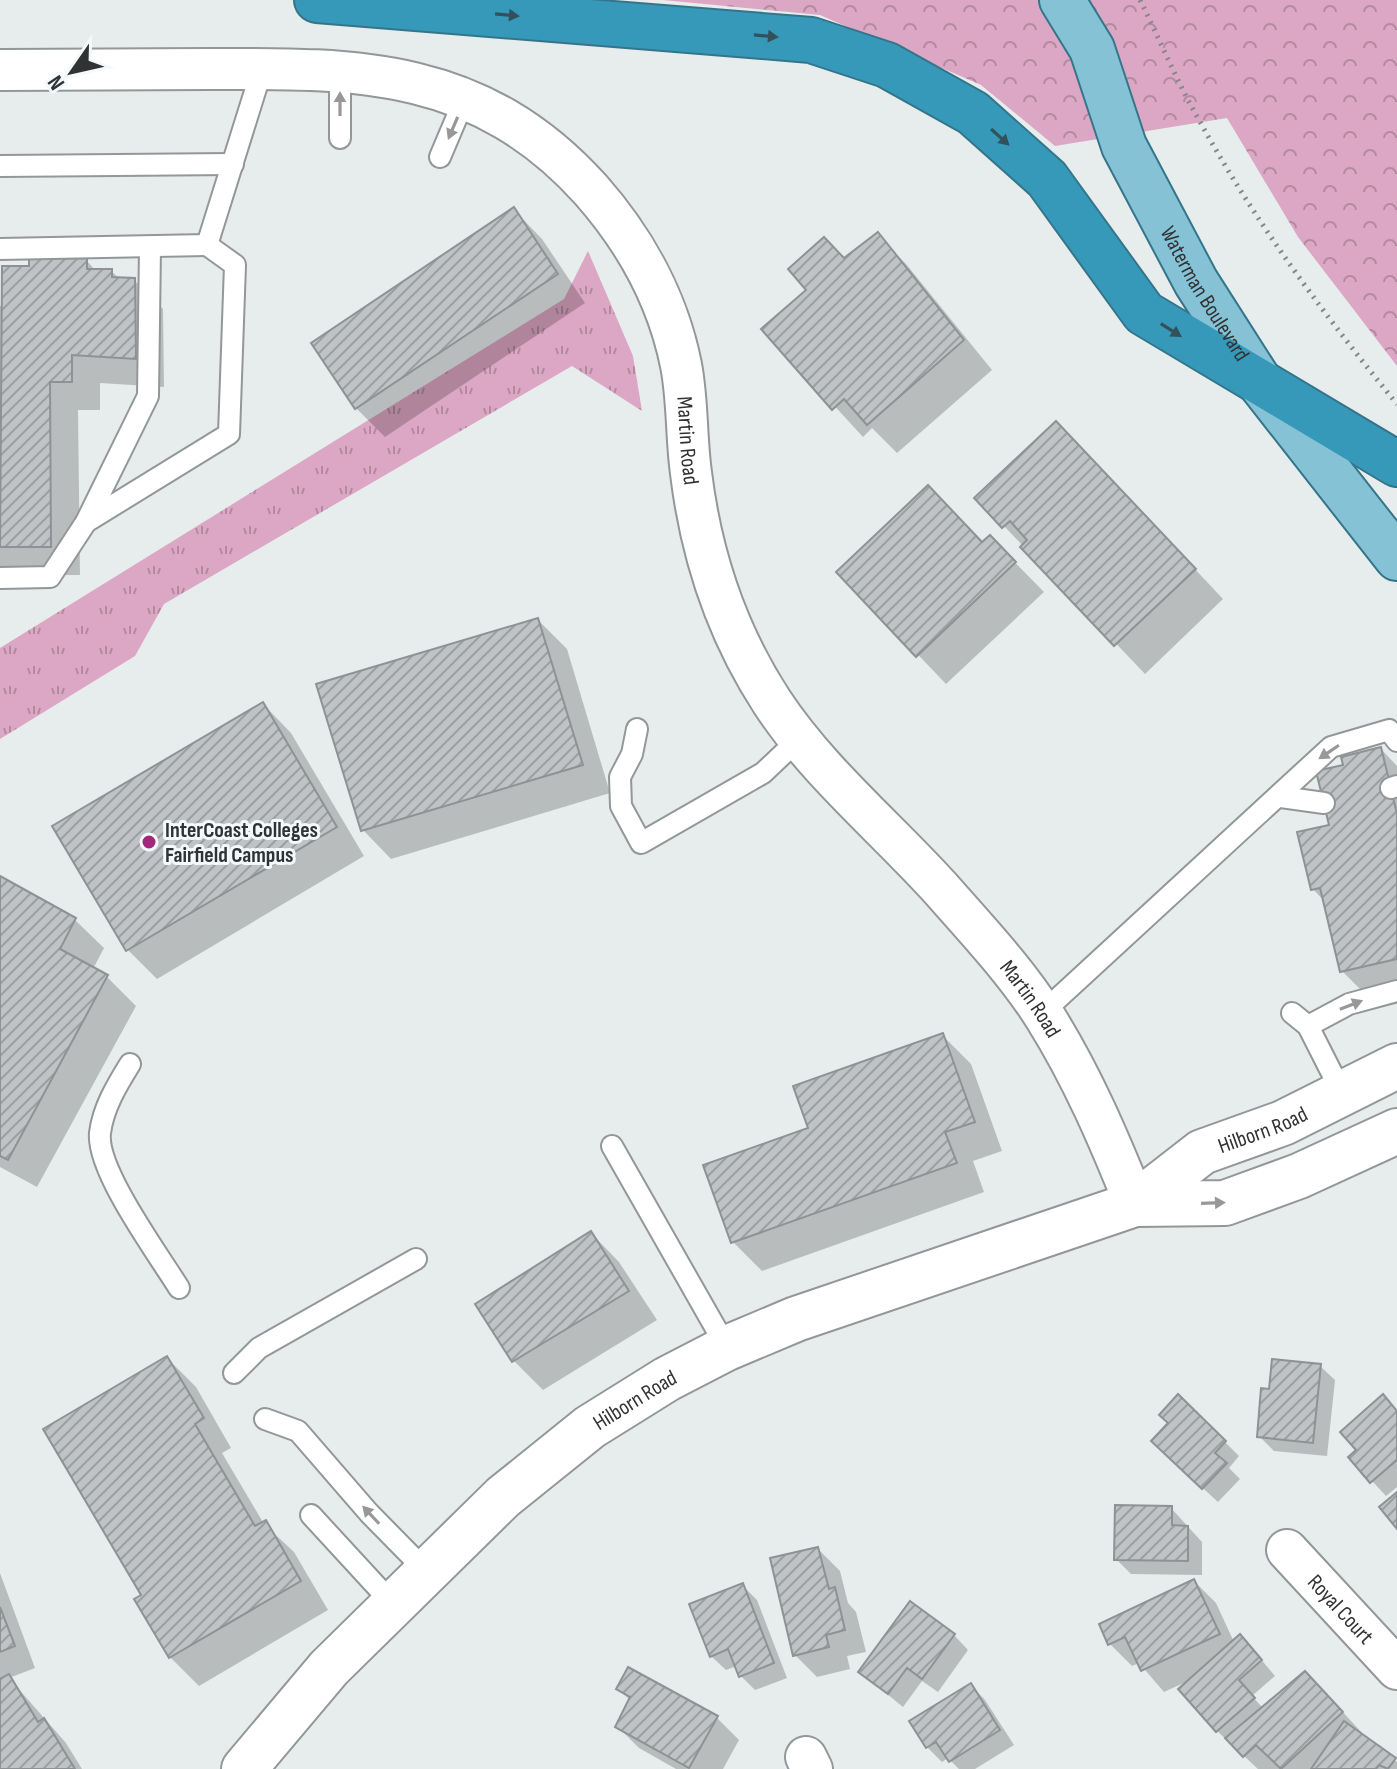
<svg xmlns="http://www.w3.org/2000/svg" width="1397" height="1769" font-family="'Sofia Sans Condensed',sans-serif">
  <style>
    .grass { fill: url(#grass-tufts) }
    .forest { fill: url(#forest-crowns) }
    .shadow { fill: #0003 }
    .building { fill: url(#building-hatch); stroke: #8e9294; stroke-width: 2 }
    .lines { fill: none; stroke-linecap: round; stroke-linejoin: round }
    .service-casing { stroke: #939798; stroke-width: 24 }
    .minor-casing { stroke: #939798; stroke-width: 44 }
    .tertiary-casing { stroke: #939798; stroke-width: 48 }
    .primary-casing { stroke: #34758a; stroke-width: 48 }
    .motorway-casing { stroke: #34758a; stroke-width: 48 }
    .path { stroke: #858889; stroke-width: 5; stroke-dasharray: 2 6; stroke-linecap: butt }
    .service { stroke: #fff; stroke-width: 20 }
    .minor { stroke: #fff; stroke-width: 40 }
    .tertiary { stroke: #fff; stroke-width: 44 }
    .primary { stroke: #86c2d5; stroke-width: 44 }
    .motorway { stroke: #3699b9; stroke-width: 44 }
    .oneway { fill: #32515b }
    .oneway2 { fill: #989899 }
    .poi-dot { fill: #a42779; stroke: #f4f9fb; stroke-width: 3 }
    .labels { text-anchor: middle; stroke-width: 6; stroke-linejoin: round; paint-order: stroke }
    .street-label { font-size: 22px; fill: #313233; stroke: #f4f9fb }
    .poi-label { font-size: 22px; font-weight: bold; fill: #313233; stroke: #f4f9fb; text-anchor: start }
  </style>
  <defs>
    <pattern id="grass-tufts" width="24" height="20" patternUnits="userSpaceOnUse" patternTransform="scale(2)"><rect width="24" height="20" fill="#dca7c4"/><path d="M3 7l-1-3M5 7V3M7 7l1-3M15 17l-1-3M17 17v-4M19 17l1-3" fill="none" stroke="#b389a0"/></pattern>
    <pattern id="forest-crowns" width="20" height="18" patternUnits="userSpaceOnUse" patternTransform="scale(2)"><rect width="20" height="18" fill="#dca7c4"/><path d="M2 6a3 3 0 1 1 6 0M12 15a3 3 0 1 1 6 0" fill="none" stroke="#b389a0"/></pattern>
    <pattern id="building-hatch" width="6" height="6" patternUnits="userSpaceOnUse" patternTransform="scale(2)"><rect width="6" height="6" fill="#bfc3c5"/><path d="M-1 1l2-2M0 6l6-6M5 7l2-2" fill="none" stroke="#9c9fa1"/></pattern>
  </defs>
  <rect width="100%" height="100%" fill="#e7eced"/>
  <!-- grass -->
  <polygon class="grass" points="588,251 633,356 642,411 572,366 164,604 135,656 0,739 0,648 564,299"/>
  <!-- forest -->
  <polygon class="forest" points="663,0 1397,0 1397,366 1298,237 1227,118 1055,146 981,85 820,15"/>
  <!-- shadow -->
  <g class="shadow">
    <polygon points="514,210 542,239 585,303 385,437 356,408"/>
    <polygon points="877,235 906,264 992,370 897,453 872,428 863,437 764,329"/>
    <polygon points="86,260 96,271 111,271 120,279 134,280 163,309 164,387 100,383 100,410 78,410 80,575 0,575 0,306 4,306 32,268"/>
    <polygon points="1085,452 1223,599 1145,674 1004,526"/>
    <polygon points="990,537 1044,592 946,684 839,572 983,544"/>
    <polygon points="538,620 567,649 610,793 391,859 363,830"/>
    <polygon points="263,704 291,733 364,856 157,979 128,950"/>
    <polygon points="1381,749 1397,766 1397,994 1371,1000 1342,971 1325,902 1313,889 1346,766"/>
    <polygon points="0,878 75,920 104,948 93,969 107,977 136,1006 37,1187 0,1167"/>
    <polygon points="942,1035 971,1064 1002,1151 973,1161 984,1192 762,1271 733,1242 706,1166 810,1130"/>
    <polygon points="591,1233 619,1262 657,1320 543,1390 514,1361 478,1304"/>
    <polygon points="167,1358 196,1387 231,1448 222,1453 264,1524 294,1552 328,1610 199,1686 170,1657 143,1596"/>
    <polygon points="1320,1366 1335,1380 1327,1456 1274,1451 1259,1436 1271,1392"/>
    <polygon points="1397,1411 1397,1487 1386,1496 1351,1458"/>
    <polygon points="1225,1442 1239,1456 1229,1468 1240,1479 1218,1502 1168,1456"/>
    <polygon points="1171,1508 1202,1542 1202,1575 1131,1574 1116,1559"/>
    <polygon points="818,1549 840,1571 848,1603 856,1612 866,1652 847,1656 850,1669 817,1677 795,1655"/>
    <polygon points="0,1573 35,1668 9,1678 66,1743 82,1769 0,1769"/>
    <polygon points="1194,1581 1216,1603 1234,1642 1254,1651 1275,1676 1252,1696 1262,1707 1271,1698 1274,1701 1327,1695 1364,1735 1397,1762 1397,1769 1258,1769 1217,1731 1188,1681 1164,1692 1139,1663 1132,1666 1110,1644"/>
    <polygon points="742,1585 757,1600 787,1678 755,1690 741,1676 737,1666 726,1670 711,1656"/>
    <polygon points="954,1635 968,1650 938,1692 922,1681 903,1707 860,1672"/>
    <polygon points="971,1685 985,1700 1014,1745 975,1769 959,1769 948,1758 942,1762 927,1747"/>
    <polygon points="618,1689 717,1718 739,1740 723,1769 676,1769 639,1748 617,1726 631,1701"/>
  </g>
  <!-- building -->
  <g class="building">
    <polygon points="514,207 558,274 355,409 311,343"/>
    <polygon points="878,232 964,340 867,425 844,399 832,410 761,329 806,290 788,269 824,237 844,258"/>
    <polygon points="87,258 87,269 112,269 112,277 135,278 136,359 72,355 72,382 50,382 51,547 0,547 2,266 29,266 29,259"/>
    <polygon points="1056,421 1196,569 1114,646 1020,547 1027,540 1010,521 1002,528 974,498"/>
    <polygon points="928,485 982,542 990,535 1016,562 916,657 836,572"/>
    <polygon points="538,618 583,765 361,831 316,684"/>
    <polygon points="263,702 337,827 126,951 52,826"/>
    <polygon points="1381,747 1397,814 1397,959 1340,972 1320,888 1311,890 1297,832 1329,825 1316,771 1343,765 1341,757"/>
    <polygon points="0,876 76,918 60,949 108,975 8,1160 0,1156"/>
    <polygon points="943,1033 975,1122 945,1132 957,1163 731,1243 703,1165 808,1128 793,1086"/>
    <polygon points="591,1231 629,1291 512,1362 475,1304"/>
    <polygon points="167,1356 204,1418 195,1424 255,1526 266,1520 301,1581 169,1658 134,1599 141,1595 43,1429"/>
    <polygon points="1272,1359 1321,1364 1313,1443 1257,1437 1261,1388 1269,1389"/>
    <polygon points="1178,1394 1226,1441 1215,1453 1227,1463 1202,1489 1151,1441 1168,1423 1159,1415"/>
    <polygon points="1383,1394 1397,1411 1397,1460 1370,1483 1348,1457 1356,1450 1340,1432"/>
    <polygon points="1397,1492 1397,1529 1379,1507"/>
    <polygon points="1115,1505 1172,1506 1172,1525 1188,1526 1188,1561 1114,1560"/>
    <polygon points="818,1547 829,1589 835,1587 845,1630 826,1635 829,1647 793,1656 770,1558"/>
    <polygon points="1194,1579 1220,1634 1141,1671 1125,1637 1108,1645 1099,1624"/>
    <polygon points="743,1583 774,1663 739,1677 728,1649 710,1657 689,1604"/>
    <polygon points="910,1601 955,1634 922,1679 907,1668 888,1694 858,1672"/>
    <polygon points="0,1607 15,1646 0,1652"/>
    <polygon points="1240,1634 1262,1660 1239,1680 1255,1698 1216,1732 1178,1689"/>
    <polygon points="628,1667 718,1716 689,1768 615,1727 630,1697 616,1689"/>
    <polygon points="1305,1671 1343,1712 1281,1769 1256,1745 1243,1757 1225,1738"/>
    <polygon points="9,1674 38,1722 44,1718 75,1769 0,1769 0,1679"/>
    <polygon points="971,1683 1000,1730 949,1762 936,1742 926,1748 909,1721"/>
    <polygon points="1344,1721 1396,1758 1388,1769 1379,1765 1376,1769 1311,1769"/>
  </g>
  <g class="lines">
    <!-- service casing -->
    <g class="service-casing">
      <g id="service">
        <polyline points="340,70 340,138"/>
        <polyline points="440,157 465,98"/>
        <polyline points="0,166 233,164"/>
        <polyline points="0,249 207,245 262,69"/>
        <polyline points="86,522 229,434 235,265 207,245"/>
        <polyline points="0,578 50,577 86,522 148,396 150,247"/>
        <polyline points="637,729 632,754 620,777 621,806 641,843 763,773 800,738"/>
        <polyline points="1391,788 1397,786"/>
        <polyline points="1281,797 1324,803"/>
        <polyline points="1042,1013 1331,747 1389,730 1397,741"/>
        <polyline points="1292,1013 1308,1026 1343,1095"/>
        <polyline points="1308,1026 1349,1004 1397,991"/>
        <path d="M 130,1064 C 117,1085 103,1108 100,1133 C 96,1170 158,1254 179,1288"/>
        <polyline points="612,1146 727,1348"/>
        <polyline points="234,1373 259,1348 416,1259"/>
        <polyline points="265,1419 298,1431 369,1513 426,1571"/>
        <polyline points="311,1515 392,1603"/>
      </g>
    </g>
    <!-- minor casing -->
    <g class="minor-casing">
      <g id="minor">
        <path id="s1" d="M 0,70 C 70,70 139,69 209,69 C 360,68 481,68 591,190 C 635,240 668,300 681,365 C 688,401 686,437 691,473 C 701,555 727,633 772,702 C 818,772 886,828 942,890 C 977,930 1016,971 1045,1017 C 1082,1076 1109,1139 1135,1204"/>
        <path id="s2" d="M 1287,1550 L 1397,1669"/>
        <polyline points="806,1757 812,1769"/>
      </g>
    </g>
    <!-- tertiary casing -->
    <g class="tertiary-casing">
      <g id="tertiary">
        <polyline points="1135,1204 1225,1203 1299,1176 1397,1131"/>
        <path id="s3" d="M 244,1769 L 329,1668 L 503,1497 L 590,1427 L 667,1379 L 727,1348 L 796,1319 L 1135,1204 L 1202,1152 L 1283,1123 L 1397,1066"/>
      </g>
    </g>
    <!-- primary casing -->
    <g class="primary-casing">
      <g id="primary">
        <path id="s4" d="M 1062,0 L 1092,49 L 1124,146 L 1196,282 L 1263,387 L 1397,558"/>
      </g>
    </g>
    <!-- motorway casing -->
    <g class="motorway-casing">
      <polyline id="motorway" points="317,0 811,40 887,65 973,113 1047,179 1144,313 1397,464"/>
    </g>
    <!-- path -->
    <path class="path" d="M 1140,0 C 1160,40 1177,82 1199,120 C 1255,222 1324,315 1397,404"/>
    <!-- service -->
    <use href="#service" class="service"/>
    <!-- minor -->
    <use href="#minor" class="minor"/>
    <!-- tertiary -->
    <use href="#tertiary" class="tertiary"/>
    <!-- primary -->
    <use href="#primary" class="primary"/>
    <!-- motorway -->
    <use href="#motorway" class="motorway"/>
  </g>
  <!-- one-way arrows -->
  <defs><path id="oneway-solid" d="M-6-.8H1V-3.2L6.5 0L1 3.2V.8H-6Z" transform="scale(2)"/></defs>
  <g class="oneway">
    <use href="#oneway-solid" transform="translate(507 15) rotate(5)"/>
    <use href="#oneway-solid" transform="translate(766 36) rotate(5)"/>
    <use href="#oneway-solid" transform="translate(1000 137) rotate(42)"/>
    <use href="#oneway-solid" transform="translate(1171 330) rotate(32)"/>
  </g>
  <g class="oneway2">
    <use href="#oneway-solid" transform="translate(340 104) rotate(-90)"/>
    <use href="#oneway-solid" transform="translate(453 128) rotate(113)"/>
    <use href="#oneway-solid" transform="translate(1329 752) rotate(146)"/>
    <use href="#oneway-solid" transform="translate(1351 1005) rotate(-21)"/>
    <use href="#oneway-solid" transform="translate(1213 1203) rotate(-2)"/>
    <use href="#oneway-solid" transform="translate(371 1515) rotate(-133)"/>
  </g>
  <!-- markers -->
  <circle class="poi-dot" cx="149" cy="842" r="8"/>
  <g class="labels">
    <!-- street labels -->
    <g class="street-label">
      <text dy="8" stroke="none"><textPath href="#s4" startOffset="328">Waterman Boulevard</textPath></text>
      <text dy="8" stroke="none"><textPath href="#s1" startOffset="900">Martin Road</textPath></text>
      <text dy="8" stroke="none"><textPath href="#s1" startOffset="1572">Martin Road</textPath></text>
      <text dy="8" stroke="none"><textPath href="#s3" startOffset="1228">Hilborn Road</textPath></text>
      <text dy="8" stroke="none"><textPath href="#s3" startOffset="540">Hilborn Road</textPath></text>
      <text dy="8" stroke="none"><textPath href="#s2" startOffset="80">Royal Court</textPath></text>
    </g>
    <!-- poi labels -->
    <g class="poi-label">
      <text x="165" y="837">InterCoast Colleges<tspan x="165" dy="25">Fairfield Campus</tspan></text>
    </g>
  </g>
  <!-- north arrow -->
  <g transform="translate(72 72) rotate(236)" stroke="#f4f9fb" stroke-width="6" paint-order="stroke">
  <path d="M0-6L14 30L0 20L-14 30Z" fill="#313233"/>
  <text y="-12" font-size="22" font-weight="bold" text-anchor="middle" fill="#313233">N</text>
  </g>
</svg>
